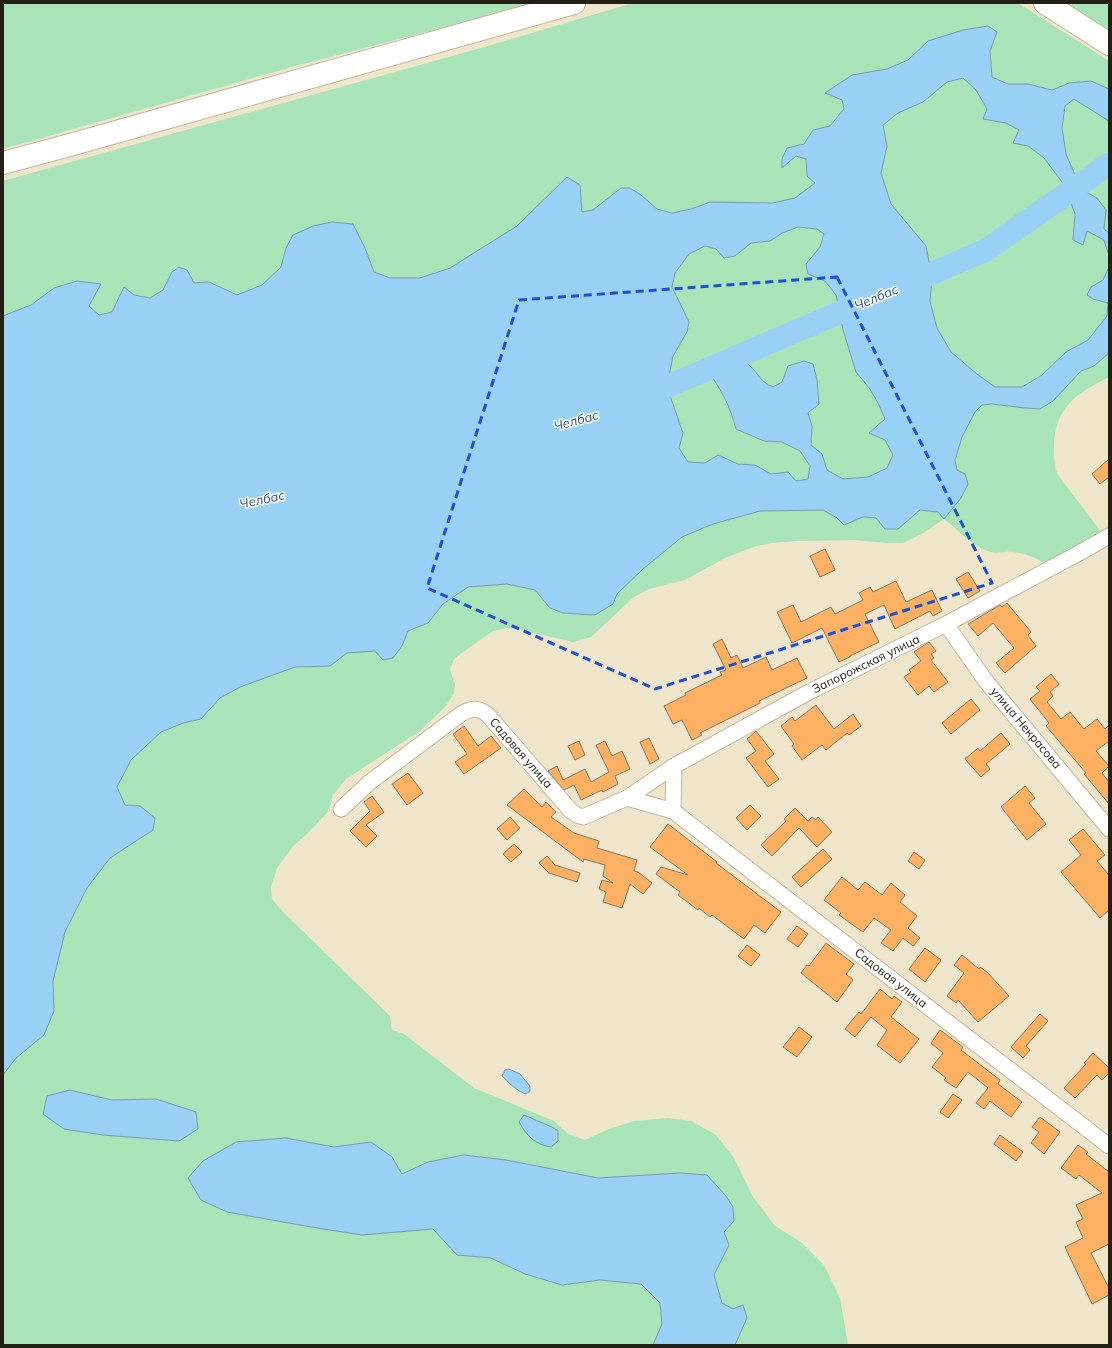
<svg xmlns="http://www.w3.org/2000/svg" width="1112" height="1348" font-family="Mulish,sans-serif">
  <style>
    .green { fill: #a8e4b8; fill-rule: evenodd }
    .water { fill: #98d1f5; stroke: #759cb2; fill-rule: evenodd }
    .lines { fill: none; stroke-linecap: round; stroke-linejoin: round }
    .river { stroke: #98d1f5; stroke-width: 23 }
    .building { fill: #fbb161; stroke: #8b7764 }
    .street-casing { stroke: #bfb69c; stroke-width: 17 }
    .secondary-casing { stroke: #bfb69c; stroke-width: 24 }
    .street { stroke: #fff; stroke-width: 15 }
    .secondary { stroke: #fff; stroke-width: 22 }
    .marked { fill: none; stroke: #1d4ed8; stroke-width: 3; stroke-dasharray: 8 5; stroke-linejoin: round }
    .labels { text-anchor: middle; stroke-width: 3; stroke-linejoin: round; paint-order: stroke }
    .street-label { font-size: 12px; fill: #242016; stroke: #fff }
    .water-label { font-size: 13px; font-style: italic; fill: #2a556e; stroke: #fff }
  </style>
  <rect width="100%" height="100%" fill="#efe5ca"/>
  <!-- green -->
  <g class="green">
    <polygon points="3,3 537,3 292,67 3,149"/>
    <polygon points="633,3 1018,3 1109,61 1109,89 1091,81 1069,83 1052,90 1028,84 1008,84 992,77 990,51 928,41 908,60 887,69 852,75 826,93 842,100 844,109 830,126 813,130 804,144 787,148 782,159 782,167 796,156 806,159 807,176 815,183 795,198 773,203 710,202 691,209 672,213 657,209 641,195 621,188 593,210 582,212 580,185 567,178 517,226 450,268 420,278 390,278 374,272 365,248 286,248 281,267 262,285 237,295 209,282 194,283 187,270 172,272 163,290 150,298 134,295 112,312 99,315 89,306 54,288 31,305 3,316 3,181 488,46"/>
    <polygon points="1066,3 1109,3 1109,32"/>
    <path d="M 963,78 L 976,90 L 988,110 L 983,119 L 1006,123 L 1019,130 L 1013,143 L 1028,146 L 1044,158 L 1065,186 L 1075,214 L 1073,240 L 1087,230 L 1104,240 C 1108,253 1112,269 1102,280 C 1099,283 1094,285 1091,287 L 1093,299 L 1108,302 L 1107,316 L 1088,340 L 1066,352 L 1042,375 L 1021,387 L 995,387 L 977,374 L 951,352 L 937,328 L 930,301 L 932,277 L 926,246 L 891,204 L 881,173 L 887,146 L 883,125 L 898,113 L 923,102 L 947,82 Z"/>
    <polygon points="1074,99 1109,121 1109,233 1104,229 1097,198 1081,189 1066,154 1062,128 1065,106"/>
    <path d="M 798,227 L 817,229 L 824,234 L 820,247 L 806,263 L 825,281 L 836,295 L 843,330 L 856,372 L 870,389 L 878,403 L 885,420 L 869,433 L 885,440 L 894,455 L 887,467 L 868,477 L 843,479 L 827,470 L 822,454 L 811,445 L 812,426 L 808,413 L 782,382 L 773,387 L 764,383 L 750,366 L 736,358 L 708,371 C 722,391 730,405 736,429 L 764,441 L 782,442 L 800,451 L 810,466 L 808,479 L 796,482 L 788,472 L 771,474 L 755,465 L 738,464 L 718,455 L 705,463 L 688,462 L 679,448 L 683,432 L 667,387 L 673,356 L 687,332 L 689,322 L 672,287 L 675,273 L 689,254 L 705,246 L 716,249 L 724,258 L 735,256 L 751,243 L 770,241 L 782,233 Z"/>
    <path d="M 1109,353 L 1109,377 C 1077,393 1055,407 1054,446 C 1054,456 1054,464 1057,473 C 1060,479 1066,485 1070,491 C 1080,504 1091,518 1101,532 L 1044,563 C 1032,556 1020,551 1005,552 C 1000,552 995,553 990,552 C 973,547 958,530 944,519 L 923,533 L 903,543 L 887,543 L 854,540 L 796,541 L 772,543 L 756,546 L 725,558 L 685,580 L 649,589 L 634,597 L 591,637 L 573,642 L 526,631 L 508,628 L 493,631 L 463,652 L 454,659 L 450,670 L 455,684 L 454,693 L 446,706 L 420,731 L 346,779 L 333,795 L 328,812 L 306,835 L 293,846 L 277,868 L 271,887 L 272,899 L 283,912 L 390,1016 L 392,1030 L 404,1034 L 474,1088 L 554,1121 L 568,1134 L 585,1140 L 609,1129 L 634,1121 L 669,1118 L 691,1121 L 716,1135 L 734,1158 L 753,1197 L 775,1226 L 802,1243 L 824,1265 L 840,1298 L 848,1345 L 735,1345 L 747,1318 L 743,1305 L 733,1309 L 722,1303 L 714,1274 L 729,1245 L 724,1232 L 734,1221 L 679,1173 L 598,1178 L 506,1160 L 464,1155 L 428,1162 L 402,1174 L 392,1157 L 371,1142 L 334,1147 L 286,1138 L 227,1212 L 317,1228 L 433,1229 L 457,1255 L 491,1258 L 525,1274 L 562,1285 L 600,1280 L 641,1284 L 660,1303 L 662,1324 L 653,1345 L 3,1345 L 3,1075 L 16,1058 L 44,1035 L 54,1011 L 53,981 L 65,932 L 87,888 L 110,858 L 153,830 L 140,806 L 125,805 L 117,787 L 131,760 L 161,732 L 183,723 L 201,719 L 220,698 L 240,687 L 295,667 L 330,666 L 347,653 L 375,651 L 402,646 L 408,631 L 428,623 L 443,604 L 468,587 L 507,584 L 535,590 L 550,608 L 563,613 L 573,613 L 613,604 L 617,594 L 643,569 L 682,537 L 713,524 L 760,511 L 823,510 L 837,518 L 844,525 L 863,517 L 877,518 L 886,529 L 898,529 L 920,510 L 938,512 L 944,519 L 961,498 L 965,474 L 957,470 L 954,460 L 962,437 L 975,412 L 982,405 L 992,404 L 1025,408 L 1053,401 L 1081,371 L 1094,366 ZM 70,1090 L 112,1100 L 156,1099 L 196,1112 L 179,1141 L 103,1135 Z"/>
  </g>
  <!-- water -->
  <g class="water">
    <path d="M 988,26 L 997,32 L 990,51 L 992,77 L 1008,84 L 1028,84 L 1052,90 L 1069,83 L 1091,81 L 1109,89 L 1109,121 L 1074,99 L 1065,106 L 1062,128 L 1066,154 L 1081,189 L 1097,198 L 1106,210 L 1104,229 L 1109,233 L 1109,256 L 1104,240 L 1087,231 L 1083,245 L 1073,240 L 1075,214 L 1065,186 L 1044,158 L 1028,146 L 1013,143 L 1019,130 L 1006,123 L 983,119 L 987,109 L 976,90 L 963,78 L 947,82 L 923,102 L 898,113 L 883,125 L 887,146 L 881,173 L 891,204 L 926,246 L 932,277 L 930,301 L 937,328 L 951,352 L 977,374 L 995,387 L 1022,387 L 1042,375 L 1066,352 L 1088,340 L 1107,316 L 1108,303 L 1093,299 L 1087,295 L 1091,287 L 1103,280 L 1109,267 L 1109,353 L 1094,366 L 1081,371 L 1053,401 L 1040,409 L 1025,408 L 992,404 L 982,405 L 975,412 L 962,437 L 955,460 L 957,470 L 965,474 L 968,484 L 961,498 L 944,519 L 938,512 L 920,510 L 898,529 L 885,529 L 876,518 L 863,517 L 844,525 L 837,518 L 823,510 L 760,511 L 713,524 L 682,537 L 643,569 L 617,594 L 613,604 L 595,615 L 563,613 L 550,608 L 535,590 L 507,584 L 468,587 L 443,604 L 428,623 L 408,631 L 402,646 L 393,658 L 383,660 L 375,651 L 347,653 L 330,666 L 295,667 L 240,687 L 220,698 L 201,719 L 183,723 L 161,732 L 131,760 L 117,787 L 125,805 L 140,806 L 155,818 L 153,830 L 110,858 L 87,888 L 65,932 L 53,981 L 54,1011 L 44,1035 L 16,1058 L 3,1075 L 3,316 L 31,305 L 54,288 L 77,281 L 101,284 L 89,306 L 99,315 L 112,312 L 124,287 L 134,295 L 150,298 L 163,290 L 172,272 L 179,267 L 187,270 L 194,283 L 209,282 L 237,295 L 262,285 L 281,267 L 286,248 L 293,235 L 313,226 L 332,222 L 353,224 L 365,248 L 374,272 L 390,278 L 420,278 L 450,268 L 517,226 L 567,177 L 580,185 L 582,212 L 593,210 L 621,188 L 630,188 L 641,195 L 657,209 L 672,213 L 691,209 L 710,202 L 773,203 L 795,198 L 815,183 L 807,176 L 806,159 L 796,156 L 782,168 L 782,159 L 787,148 L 804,144 L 813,130 L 830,126 L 844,109 L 842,100 L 825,93 L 852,75 L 887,69 L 908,60 L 928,41 L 963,30 ZM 798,227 L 817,229 L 824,234 L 820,247 L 806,264 L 808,274 L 825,281 L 836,295 L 843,330 L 856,372 L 870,389 L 878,403 L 885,419 L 869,433 L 885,440 L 893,455 L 887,468 L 868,477 L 843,479 L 827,470 L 822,454 L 811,445 L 812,426 L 808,413 L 819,404 L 817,380 L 813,364 L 804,361 L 788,366 L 782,382 L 773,387 C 759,381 760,375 750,366 C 736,354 725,355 709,360 L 708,371 C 722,391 730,406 736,429 L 764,441 L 782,442 L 800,451 L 810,466 L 808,479 L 796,481 L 788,472 L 771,474 L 755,465 L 738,464 L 718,455 L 705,463 L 688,462 L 679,448 L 683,433 L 667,387 L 673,356 L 687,332 L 689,322 L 672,287 L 675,273 L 689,254 L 705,246 L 716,249 L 724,258 L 735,256 L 751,243 L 770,241 L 782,233 Z"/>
    <path d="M 509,1069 L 520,1074 L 530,1086 L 530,1091 L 526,1094 C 520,1093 506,1081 502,1076 L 505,1070 Z"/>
    <polygon points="70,1090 112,1100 156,1099 196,1112 198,1129 179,1141 103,1135 64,1129 43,1114 47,1096"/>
    <path d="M 524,1115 L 552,1127 L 558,1131 L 558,1141 L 551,1147 C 534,1144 527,1136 519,1122 Z"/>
    <polygon points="286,1138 334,1147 371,1142 392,1157 402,1174 428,1162 464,1155 506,1160 598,1178 679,1173 707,1175 726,1196 733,1207 734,1221 724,1232 729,1245 714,1275 722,1303 733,1309 743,1305 747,1318 735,1345 653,1345 662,1324 660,1303 641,1284 600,1280 562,1285 525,1274 491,1258 457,1255 433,1229 362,1235 317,1228 227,1212 201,1200 188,1178 203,1161 236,1142"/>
  </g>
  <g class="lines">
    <!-- river -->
    <g class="river">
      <polyline points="903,286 986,250 1109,164"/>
      <polyline points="638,399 869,300"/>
    </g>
  </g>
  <!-- building -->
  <g class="building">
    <polygon points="1109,459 1109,477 1100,484 1092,474"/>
    <polygon points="825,549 835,570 820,577 810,556"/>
    <polygon points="968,572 980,591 968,598 956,579"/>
    <polygon points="896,581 906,602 932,590 942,611 933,616 930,611 895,629 884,605 865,614 879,642 850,656 850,657 839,662 822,628 792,643 777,612 793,605 801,622 831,607 835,614 863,600 859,593 870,587 873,592"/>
    <polygon points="1007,603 1031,632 1028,635 1036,646 1005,673 996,663 1014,648 993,623 978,636 968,624 1000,605 1002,607"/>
    <polygon points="722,639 731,658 737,655 743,668 766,657 772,670 797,658 807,678 759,701 760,703 700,733 702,735 692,740 682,720 673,724 664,706 686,695 685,693 722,675 720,672 726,670 713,644"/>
    <polygon points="929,642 936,651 931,654 934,658 931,660 948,682 934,692 929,686 918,695 904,677 911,672 909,670 921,661 914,652"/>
    <polygon points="1051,674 1059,684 1050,692 1053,696 1047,702 1061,719 1070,712 1084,729 1097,719 1105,729 1109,725 1109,741 1096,751 1109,766 1102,773 1109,782 1109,804 1084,774 1086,773 1046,726 1049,723 1030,699 1040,691 1036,687"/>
    <polygon points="971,699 980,710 951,734 942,723"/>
    <polygon points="816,705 834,729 853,714 861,726 849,735 847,733 826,750 822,745 802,760 792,746 794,744 781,726 792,717 795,721"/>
    <polygon points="464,726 478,746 491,736 501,748 464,774 455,762 467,754 453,734"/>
    <polygon points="756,731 774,754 765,761 779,779 768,787 746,758 756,751 747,739"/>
    <polygon points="1001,733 1010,744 986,764 990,769 981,777 965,759 978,748 980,751"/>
    <polygon points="649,738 659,759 650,764 640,742"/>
    <polygon points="579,741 585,755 575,760 568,746"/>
    <polygon points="605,741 612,756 622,751 630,769 615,776 618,784 603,792 602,790 581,800 574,785 564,790 548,771 557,766 563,780 585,769 591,782 609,772 596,745"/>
    <polygon points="408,773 423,793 407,805 392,784"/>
    <polygon points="1025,786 1035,798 1029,803 1046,824 1027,840 1001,807"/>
    <polygon points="524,789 542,807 546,802 556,812 551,817 574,833 599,841 597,848 637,860 634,871 638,872 652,883 643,894 630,884 622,908 603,902 606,892 599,889 602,880 613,883 603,876 605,865 584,859 583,862 507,805"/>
    <polygon points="372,796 384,812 366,825 377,836 366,847 350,831 370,811 364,802"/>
    <polygon points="750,805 761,816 747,830 736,818"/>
    <polygon points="795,808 808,821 812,817 816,820 818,817 832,832 817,847 799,828 772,856 761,845 786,821 784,819"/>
    <polygon points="510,817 520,828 507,840 497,829"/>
    <polygon points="668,824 717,862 716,863 781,912 765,933 754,925 744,939 712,915 710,917 699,908 698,910 678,895 680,892 656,874 661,867 688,875 650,847"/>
    <polygon points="1083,829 1105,855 1097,861 1109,875 1109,910 1100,918 1061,872 1081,855 1069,840"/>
    <polygon points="514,844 522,852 511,862 503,854"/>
    <polygon points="823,849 832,859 801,887 792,877"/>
    <polygon points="914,852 925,860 919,869 908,861"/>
    <polygon points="547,856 555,865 580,873 577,882 549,873 539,863"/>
    <polygon points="842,877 858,890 865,882 882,895 891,883 905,895 900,902 917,916 908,928 920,938 913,946 903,938 893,951 881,943 891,930 874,918 863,932 839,915 841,913 824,900"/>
    <polygon points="797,926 808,934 798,947 787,939"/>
    <polygon points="826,943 854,964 846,974 853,980 837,1002 801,973 807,965 809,966"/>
    <polygon points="747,945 760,955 751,966 738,956"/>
    <polygon points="925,948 941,960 925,982 909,969"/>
    <polygon points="962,955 979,969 980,967 987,972 1009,996 978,1022 958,1000 956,1003 947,996 964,973 954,965"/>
    <polygon points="880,989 892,999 894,996 902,1002 891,1017 919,1039 900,1063 877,1045 887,1030 871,1017 855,1037 845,1029 859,1012 861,1014"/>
    <polygon points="1040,1014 1048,1021 1026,1046 1030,1050 1023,1058 1011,1047"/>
    <polygon points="799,1027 812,1037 797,1057 783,1047"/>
    <polygon points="940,1030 963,1047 961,1050 1000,1080 998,1084 1022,1102 1011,1117 990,1101 984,1109 976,1103 988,1088 968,1072 956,1088 944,1080 946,1078 932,1067 943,1053 931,1043"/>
    <polygon points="1093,1053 1109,1068 1109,1073 1102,1080 1097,1075 1075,1098 1064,1088 1086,1064 1084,1063"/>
    <polygon points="953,1094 962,1100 948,1118 940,1112"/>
    <polygon points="1040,1117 1060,1132 1044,1154 1031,1143 1039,1132 1032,1127"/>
    <polygon points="1000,1135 1023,1152 1016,1161 994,1144"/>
    <polygon points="1078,1145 1088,1152 1086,1154 1109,1172 1109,1244 1091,1253 1109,1288 1109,1295 1092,1304 1065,1247 1083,1238 1076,1222 1083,1219 1076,1205 1102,1193 1079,1175 1076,1179 1061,1168"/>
  </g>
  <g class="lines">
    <!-- street casing -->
    <g class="street-casing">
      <g id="street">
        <polyline points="946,624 985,680 1109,829"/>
        <polyline points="627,798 674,766 809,692 946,624 1081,552 1109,536"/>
        <path d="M 341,809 L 370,782 L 461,714 C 472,708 478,707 488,715 L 571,811 L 577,815 L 583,817 L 627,798 L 673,811 L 1109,1146"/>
        <polyline points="673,811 674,766"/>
      </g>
    </g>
    <!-- secondary casing -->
    <g class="secondary-casing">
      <g id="secondary">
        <polyline points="1045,3 1109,44"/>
        <polyline points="3,163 77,143 574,3"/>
      </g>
    </g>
    <!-- street -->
    <use href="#street" class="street"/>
    <!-- secondary -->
    <use href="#secondary" class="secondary"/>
  </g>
  <!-- marked area -->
  <path class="marked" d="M 837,277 L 992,583 L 655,689 L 427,588 L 519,300 Z"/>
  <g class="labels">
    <!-- street labels -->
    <g class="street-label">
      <text transform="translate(866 664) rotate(-26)" y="4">Запорожская улица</text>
      <text transform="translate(1026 728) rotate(50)" y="4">улица Некрасова</text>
      <text transform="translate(521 753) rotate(49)" y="4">Садовая улица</text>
      <text transform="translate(891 978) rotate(38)" y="4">Садовая улица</text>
    </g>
    <!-- water labels -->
    <g class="water-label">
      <text transform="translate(876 297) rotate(-23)" y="5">Челбас</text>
      <text transform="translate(576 420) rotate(-15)" y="5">Челбас</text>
      <text transform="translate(262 499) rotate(-12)" y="5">Челбас</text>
    </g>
  </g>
  <!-- border -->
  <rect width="1112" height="1348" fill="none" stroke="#242016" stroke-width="8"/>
</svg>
